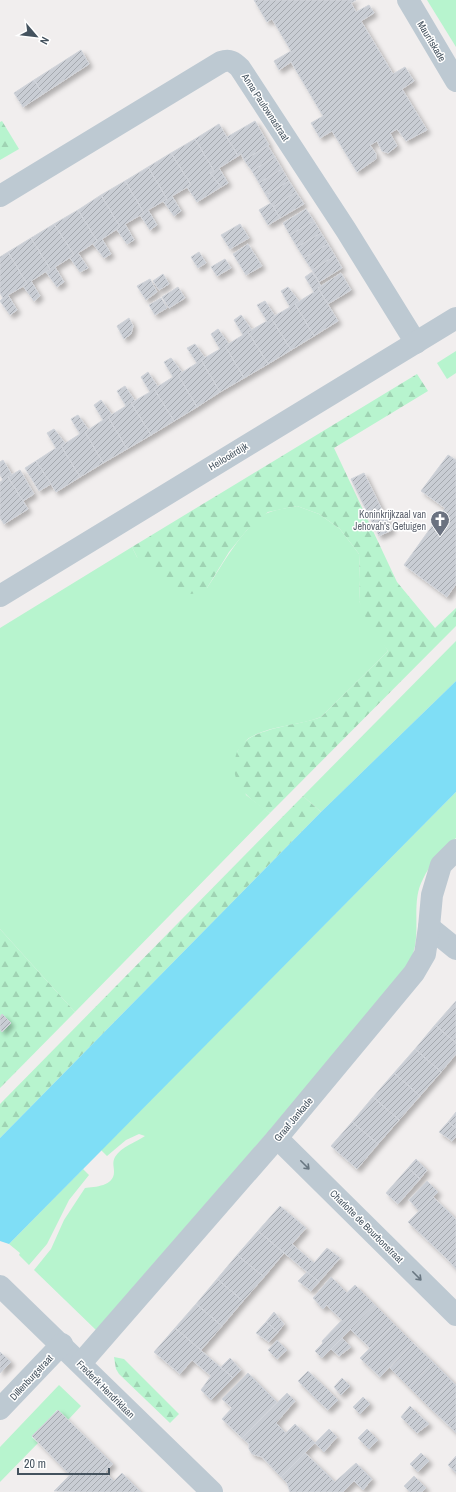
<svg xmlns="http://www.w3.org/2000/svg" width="456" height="1492" font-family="'Archivo Narrow',sans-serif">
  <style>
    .green { fill: #b7f4ce }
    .forest { fill: url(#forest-firs) }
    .water { fill: #7fdef6 }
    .building { fill: url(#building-hatch); stroke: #d1d4da; filter: url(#shadow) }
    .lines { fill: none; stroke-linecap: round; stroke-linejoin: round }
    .minor { stroke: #bdc9d2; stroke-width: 22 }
    .oneway { stroke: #687681 }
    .labels { text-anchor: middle; stroke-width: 3; stroke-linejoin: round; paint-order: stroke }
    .street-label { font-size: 10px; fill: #44525e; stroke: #fff }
    .worship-label { font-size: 10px; fill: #5b616d; stroke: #fff; text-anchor: end }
  </style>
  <defs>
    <pattern id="forest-firs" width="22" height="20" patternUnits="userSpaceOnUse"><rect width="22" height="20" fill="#b7f4ce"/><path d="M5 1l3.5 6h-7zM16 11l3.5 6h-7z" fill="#9fd3b3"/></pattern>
    <pattern id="building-hatch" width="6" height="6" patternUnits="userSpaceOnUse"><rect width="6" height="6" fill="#c9cdd4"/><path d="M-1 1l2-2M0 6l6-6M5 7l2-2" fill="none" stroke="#a5a9af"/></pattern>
    <filter id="shadow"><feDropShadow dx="3.5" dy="3.5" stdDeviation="2" flood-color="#0004"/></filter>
  </defs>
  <rect width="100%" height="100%" fill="#f1eeee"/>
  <!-- green -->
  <g class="green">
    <polygon points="427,0 456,0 456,47"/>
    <polygon points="456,351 456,373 447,379 437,363"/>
    <path d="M 297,506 L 319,514 L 340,529 L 359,554 L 360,580 L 359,601 L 388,651 L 321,717 C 298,726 271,725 249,738 C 245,741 240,747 237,752 L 246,795 L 270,813 L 75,1012 L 0,929 L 0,628 L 132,547 L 137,557 L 207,588 C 220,569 247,519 270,512 C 278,509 288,508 297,506 Z"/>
    <polygon points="456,641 456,681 321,812 303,796"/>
    <path d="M 456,792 L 456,838 C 444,850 430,863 423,879 C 412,899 419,924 415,946 C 412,961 403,973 396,985 L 96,1330 L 34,1270 L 51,1249 L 64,1220 L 85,1188 C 95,1187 114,1186 114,1172 C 114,1166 112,1163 115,1157 C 121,1147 136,1142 145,1136 L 139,1134 L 126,1140 L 107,1156 L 101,1150 Z"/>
    <polygon points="83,1169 89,1175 69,1200 47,1244 29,1265 19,1255 20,1253 9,1244"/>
    <polygon points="59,1385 81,1406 68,1420 57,1410 32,1437 38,1443 0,1482 0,1447"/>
  </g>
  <!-- forest -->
  <g class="forest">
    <polygon points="2,121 19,149 0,160 0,122"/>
    <path d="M 417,374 L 428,391 L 334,448 L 397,582 L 435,628 L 456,608 L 456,626 L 270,813 C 254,802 231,787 235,764 C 235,761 235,756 237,752 C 247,727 299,726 321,717 L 388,651 L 368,623 L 359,601 L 360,580 L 359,554 L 340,529 L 319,514 L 297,506 L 268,512 L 247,530 L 229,552 L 207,588 L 192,594 L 174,591 L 153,575 L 137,557 L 132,547 Z"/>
    <polygon points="303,796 321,812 0,1138 0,1104"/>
    <polygon points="0,929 75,1012 0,1088"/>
    <polygon points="114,1357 124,1359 179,1414 170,1423 119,1374 116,1369"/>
  </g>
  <!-- water -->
  <polygon class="water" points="456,681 456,792 9,1244 0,1241 0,1138 321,812"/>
  <!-- building -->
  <g class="building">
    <polygon points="254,0 356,0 351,3 356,12 369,5 374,13 361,21 393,74 405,67 414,81 402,89 427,130 406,141 397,129 390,133 397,146 388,153 382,151 377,141 370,145 376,154 376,159 357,172 332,131 320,138 311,123 323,116 291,62 279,70 274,61 291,51 272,19 267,22"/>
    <polygon points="81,50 89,64 43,94 34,80"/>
    <polygon points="34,80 43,94 23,107 14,93"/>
    <polygon points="255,121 269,145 244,160 241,154 238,156 227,137"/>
    <polygon points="219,124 238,156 219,168 228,183 221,187 210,173 214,171 195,139"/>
    <polygon points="195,139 214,171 210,173 221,187 197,202 187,187 191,185 171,153"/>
    <polygon points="268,146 275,157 252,171 244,160"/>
    <polygon points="171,153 191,185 172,196 181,211 174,216 163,201 167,199 148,167"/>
    <polygon points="275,157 282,169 259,183 252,171"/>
    <polygon points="148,167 167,199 148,210 157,225 150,230 140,215 144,213 125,181"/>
    <polygon points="282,169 289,181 266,195 259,183"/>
    <polygon points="125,181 144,213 125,224 134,240 127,244 117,230 120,227 101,195"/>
    <polygon points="289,181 296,192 273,207 266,195"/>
    <polygon points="296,192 304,204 280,218 273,207"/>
    <polygon points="101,195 120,227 102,239 111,254 104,258 93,244 97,241 78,210"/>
    <polygon points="271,203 280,218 268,225 259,210"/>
    <polygon points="306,209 314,221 290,235 283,223"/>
    <polygon points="78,210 97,241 78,253 88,268 80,272 70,258 74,255 54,224"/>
    <polygon points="314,221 321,233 297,247 290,235"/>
    <polygon points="54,224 74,255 55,267 64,282 57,287 46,272 50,269 31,238"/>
    <polygon points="240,224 249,238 230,249 221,235"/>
    <polygon points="321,233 328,244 304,258 297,247"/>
    <polygon points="31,238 50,269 31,281 40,296 34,301 23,286 27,284 8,252"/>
    <polygon points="248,244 262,266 246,275 233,254"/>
    <polygon points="328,244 335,256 312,270 304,258"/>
    <polygon points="8,252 27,284 8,295 17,310 10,315 0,301 3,298 0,293 0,257"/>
    <polygon points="199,252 206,263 198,268 191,257"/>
    <polygon points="335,256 342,268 319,282 312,270"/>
    <polygon points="225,259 231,268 217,276 211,267"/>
    <polygon points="312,272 321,286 318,288 338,321 314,336 295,304 314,292 305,277"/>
    <polygon points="341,273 351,290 328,304 318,288"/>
    <polygon points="163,274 169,284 159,290 153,281"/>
    <polygon points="150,279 157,292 146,300 137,286"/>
    <polygon points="178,287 185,298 169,308 162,297"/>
    <polygon points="288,287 299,301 295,304 314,336 291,350 271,318 290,307 281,291"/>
    <polygon points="161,298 167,308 155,315 149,305"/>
    <polygon points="265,301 275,316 271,318 291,350 268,364 248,332 267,321 257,305"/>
    <polygon points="241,315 252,330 248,332 268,364 244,378 225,346 243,335 234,320"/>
    <polygon points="129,318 133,326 131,334 124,339 117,326"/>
    <polygon points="218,329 229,344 225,346 244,378 220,392 201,360 220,349 211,334"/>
    <polygon points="195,344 205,358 201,360 220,392 197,407 178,375 197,363 187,348"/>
    <polygon points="171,358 182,372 178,375 197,407 174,421 154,389 173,377 164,362"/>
    <polygon points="148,372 158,387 154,389 174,421 151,435 131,403 150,392 141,377"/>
    <polygon points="125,386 135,401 131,403 151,435 127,449 108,417 126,406 117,391"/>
    <polygon points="101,400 112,415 108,417 127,449 103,463 85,432 103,420 94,405"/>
    <polygon points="78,415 88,429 85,432 103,463 80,477 61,446 80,434 71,419"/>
    <polygon points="54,429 65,443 61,446 80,477 56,492 36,461 56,448 47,433"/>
    <polygon points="448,455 456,460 456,584 447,597 404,565 445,508 421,491"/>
    <polygon points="3,460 12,475 8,477 28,509 4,524 0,518 0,482 3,480 0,475 0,462"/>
    <polygon points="36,461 51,484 39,491 25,468"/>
    <polygon points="20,470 34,494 23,501 8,477"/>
    <polygon points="364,473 392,530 379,536 351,479"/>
    <polygon points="456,1001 456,1043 435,1025"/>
    <polygon points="2,1014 11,1023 2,1032 0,1029 0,1017"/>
    <polygon points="435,1025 456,1043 456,1054 441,1072 415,1049"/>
    <polygon points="415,1049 441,1072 420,1096 394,1073"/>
    <polygon points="394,1073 420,1096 399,1120 373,1097"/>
    <polygon points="373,1097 399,1120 378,1144 352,1122"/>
    <polygon points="456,1112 456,1128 448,1122"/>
    <polygon points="352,1122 378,1144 357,1169 331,1146"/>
    <polygon points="448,1122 456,1128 456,1137 452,1141 439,1132"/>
    <polygon points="416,1159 427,1170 420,1179 408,1168"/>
    <polygon points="408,1168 420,1179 398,1204 386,1193"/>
    <polygon points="427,1181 438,1192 419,1211 409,1200"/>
    <polygon points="433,1197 453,1216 428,1241 408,1222"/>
    <polygon points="280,1206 306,1228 292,1244 314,1263 327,1248 340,1258 319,1282 258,1231"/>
    <polygon points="453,1216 456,1220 456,1252 448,1260 428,1241"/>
    <polygon points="258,1231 284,1253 264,1277 237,1255"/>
    <polygon points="456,1252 456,1269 448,1260"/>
    <polygon points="237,1255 264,1277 243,1301 217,1279"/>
    <polygon points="307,1272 319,1282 311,1291 298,1281"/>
    <polygon points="331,1277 347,1293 330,1309 327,1305 323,1309 313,1298"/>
    <polygon points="217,1279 243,1301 222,1326 196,1304"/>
    <polygon points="355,1285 375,1305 322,1358 315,1351 323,1343 322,1341 342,1320 330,1309"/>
    <polygon points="196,1304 222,1326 201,1350 175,1328"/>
    <polygon points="375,1305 394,1324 370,1348 350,1329"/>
    <polygon points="274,1312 284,1324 278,1332 266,1322"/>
    <polygon points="266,1322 278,1332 269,1342 256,1333"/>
    <polygon points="394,1324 413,1343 380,1377 360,1358"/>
    <polygon points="175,1328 233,1378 211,1400 201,1390 211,1376 192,1360 180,1374 154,1352"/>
    <polygon points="342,1338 351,1347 339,1356 331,1349"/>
    <polygon points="277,1340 287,1350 277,1359 268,1350"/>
    <polygon points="413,1343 433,1362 409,1387 390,1368"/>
    <polygon points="0,1352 11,1362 0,1373"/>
    <polygon points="230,1358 241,1370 233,1378 221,1367"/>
    <polygon points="433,1362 452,1381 428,1406 409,1387"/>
    <polygon points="308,1371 328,1390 318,1401 298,1381"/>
    <polygon points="248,1373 277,1402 242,1438 222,1419 232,1408 222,1399"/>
    <polygon points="342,1378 350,1386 341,1395 334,1387"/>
    <polygon points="452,1381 456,1385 456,1417 448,1425 428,1406"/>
    <polygon points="328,1390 338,1400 328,1410 318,1401"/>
    <polygon points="287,1393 295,1401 276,1423 286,1433 262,1457 252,1454 249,1449 249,1444 242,1438"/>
    <polygon points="363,1397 370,1404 360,1414 353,1407"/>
    <polygon points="410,1406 419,1415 409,1425 401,1417"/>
    <polygon points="58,1410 113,1464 85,1492 54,1491 70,1475 32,1436"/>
    <polygon points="419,1415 429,1424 417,1433 409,1425"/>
    <polygon points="456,1417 456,1433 448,1425"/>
    <polygon points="295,1424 315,1443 281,1477 262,1457"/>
    <polygon points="329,1429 337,1437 324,1452 315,1443"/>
    <polygon points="367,1429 378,1440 369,1449 358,1438"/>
    <polygon points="305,1453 325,1472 305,1492 290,1492 287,1483 281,1477"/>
    <polygon points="421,1453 429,1461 418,1472 410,1464"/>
    <polygon points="456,1456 456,1473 448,1465"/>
    <polygon points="356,1463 364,1471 343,1492 305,1492 325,1472 335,1482"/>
    <polygon points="364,1471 372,1479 363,1490 354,1481"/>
    <polygon points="105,1472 114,1481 122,1473 141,1492 85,1492"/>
    <polygon points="414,1476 426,1488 422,1492 410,1492 404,1486"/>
  </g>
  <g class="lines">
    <!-- minor -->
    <g class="minor">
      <polyline points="408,0 456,81"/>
      <path d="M 0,196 L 221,62 C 230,59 234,62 240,68 L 346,230 L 416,343"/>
      <polyline points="0,596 456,318"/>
      <polyline points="429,927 456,949"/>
      <polyline points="277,1138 456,1315"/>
      <polyline points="0,1286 212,1492"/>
      <polyline points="81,1363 277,1138 414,973 425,954 429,927 432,895 441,865 456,850"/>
      <polyline points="0,1409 62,1344"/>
    </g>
  </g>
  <!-- one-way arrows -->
  <defs><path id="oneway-shaft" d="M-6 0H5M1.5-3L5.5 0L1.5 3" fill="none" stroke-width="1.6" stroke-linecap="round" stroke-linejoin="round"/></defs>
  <g class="oneway">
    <use href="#oneway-shaft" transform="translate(305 1165) rotate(45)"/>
    <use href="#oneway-shaft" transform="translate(417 1276) rotate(45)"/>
  </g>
  <!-- icons -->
  <defs>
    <g id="church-pin" transform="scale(1)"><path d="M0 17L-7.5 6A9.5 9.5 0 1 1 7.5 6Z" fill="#6b7280" stroke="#fff"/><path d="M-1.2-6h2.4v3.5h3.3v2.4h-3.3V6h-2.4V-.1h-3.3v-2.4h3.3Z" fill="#fff"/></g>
  </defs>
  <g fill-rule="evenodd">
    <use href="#church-pin" x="440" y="520"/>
  </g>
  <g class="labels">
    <!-- street labels -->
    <g class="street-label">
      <text transform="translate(432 41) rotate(59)" y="4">Mauritskade</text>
      <text transform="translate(266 107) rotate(57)" y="4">Anna Paulownastraat</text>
      <text transform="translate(228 456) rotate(-31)" y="4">Heilooërdijk</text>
      <text transform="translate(293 1119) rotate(-50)" y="4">Graaf Jankade</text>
      <text transform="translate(367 1226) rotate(45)" y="4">Charlotte de Bourbonstraat</text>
      <text transform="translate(31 1377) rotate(-47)" y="4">Dillenburgstraat</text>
      <text transform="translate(106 1389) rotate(45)" y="4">Frederik Hendriklaan</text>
    </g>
    <!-- worship labels -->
    <g class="worship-label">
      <text x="426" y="518">Koninkrijkzaal van<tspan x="426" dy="12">Jehovah's Getuigen</tspan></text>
    </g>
  </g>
  <!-- north arrow -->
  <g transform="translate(36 36) rotate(118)" stroke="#ffffff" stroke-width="3" paint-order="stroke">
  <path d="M0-3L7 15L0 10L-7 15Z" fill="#44525e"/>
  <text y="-6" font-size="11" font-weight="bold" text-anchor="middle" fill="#44525e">N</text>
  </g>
  <!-- scale -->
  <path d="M18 1468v6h91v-6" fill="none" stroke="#44525e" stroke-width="2"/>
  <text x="24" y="1468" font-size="12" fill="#44525e" stroke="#ffffff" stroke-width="3" paint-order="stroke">20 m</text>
</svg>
